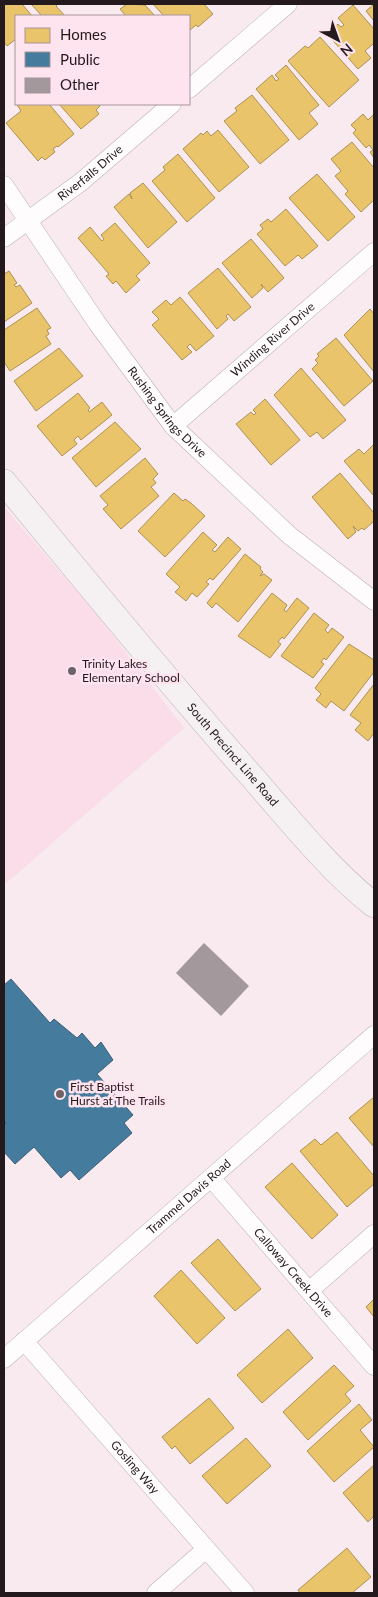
<svg xmlns="http://www.w3.org/2000/svg" width="378" height="1597" font-family="Lato,sans-serif">
  <style>
    .built { fill: #fadde8 }
    .homes { fill: #e9c46a; stroke: #ae9153 }
    .public { fill: #457b9d; stroke: #3b5e77 }
    .building { fill: #a3989c }
    .lines { fill: none; stroke-linecap: round; stroke-linejoin: round }
    .street-casing { stroke: #bdb1b6; stroke-width: 19 }
    .secondary-casing { stroke: #bdb1b6; stroke-width: 26 }
    .street { stroke: #fefcfd; stroke-width: 18 }
    .secondary { stroke: #f5f0f2; stroke-width: 25 }
    .poi-dot { fill: #6e6266; stroke: #fee4ee; stroke-width: 2 }
    .labels { text-anchor: middle; stroke-width: 5; stroke-linejoin: round; paint-order: stroke }
    .street-label { font-size: 12px; fill: #24191d; stroke: #fee4ee }
    .poi-label { font-size: 12px; fill: #24191d; stroke: #fee4ee; text-anchor: start }
  </style>
  <rect width="100%" height="100%" fill="#f8eaef"/>
  <!-- built -->
  <polygon class="built" points="4,507 97,615 184,728 4,885"/>
  <!-- homes -->
  <g class="homes">
    <polygon points="4,4 22,4 32,16 16,16 16,39 7,46 4,42"/>
    <polygon points="31,4 58,4 56,6 65,16 42,16"/>
    <polygon points="127,4 145,5 155,16 126,16 120,9"/>
    <polygon points="153,4 204,4 213,14 198,27 196,25 189,31 189,16 164,16"/>
    <polygon points="374,4 374,21 366,11"/>
    <polygon points="353,5 374,29 374,46 373,44 365,51 371,58 358,69 327,34 338,24 341,27 344,25 338,18"/>
    <polygon points="320,37 359,80 329,107 288,61 305,46 308,48"/>
    <polygon points="286,65 319,105 309,113 318,124 299,140 256,89 272,75 276,81 279,79 275,75"/>
    <polygon points="252,95 289,140 260,164 224,121 237,111 235,108"/>
    <polygon points="16,103 49,104 74,134 58,147 57,146 53,149 55,152 45,160 42,157 38,161 6,123 21,111"/>
    <polygon points="59,104 99,104 100,106 96,110 99,114 81,129"/>
    <polygon points="363,114 368,120 374,114 374,158 370,152 373,150 369,145 366,148 353,133 356,130 351,125"/>
    <polygon points="218,130 249,167 219,192 183,149 201,133 203,135 207,131 211,136"/>
    <polygon points="352,142 374,168 374,200 361,212 345,194 348,191 335,176 341,171 331,159"/>
    <polygon points="178,154 215,198 187,222 152,181 165,170 163,167"/>
    <polygon points="317,174 355,217 328,241 289,198"/>
    <polygon points="143,183 177,222 148,248 114,207 129,194 132,199 130,193"/>
    <polygon points="286,209 318,246 302,259 298,255 285,266 257,234 263,229 260,225 268,219 271,222"/>
    <polygon points="115,223 150,263 136,276 140,280 126,293 116,281 113,284 106,276 109,274 78,238 90,227 102,241 104,239 101,235"/>
    <polygon points="251,239 284,278 268,292 261,284 263,288 252,298 222,263"/>
    <polygon points="218,268 251,307 234,321 228,314 226,316 228,319 217,329 188,293"/>
    <polygon points="9,271 17,283 14,285 16,287 20,285 32,303 4,322 4,274"/>
    <polygon points="180,297 214,336 196,351 190,344 187,347 192,352 182,360 152,325 159,319 152,312 166,300 171,305"/>
    <polygon points="37,308 51,328 47,330 49,334 46,336 51,344 10,371 4,362 4,330"/>
    <polygon points="370,309 374,314 374,372 344,335"/>
    <polygon points="336,338 373,381 344,406 312,369 318,363 315,360 319,356 317,354"/>
    <polygon points="59,348 83,376 36,411 14,381"/>
    <polygon points="301,368 346,420 323,439 317,432 310,437 274,395"/>
    <polygon points="78,393 90,408 88,410 89,412 102,402 112,415 81,440 78,436 74,440 77,444 62,456 37,426"/>
    <polygon points="265,399 300,440 271,465 236,424 251,412 254,415 256,413 253,410"/>
    <polygon points="115,422 141,449 96,487 72,458"/>
    <polygon points="374,444 374,496 344,461 359,449 364,454"/>
    <polygon points="145,458 158,474 153,479 156,483 151,487 159,496 121,529 103,509 108,505 100,496"/>
    <polygon points="340,473 374,513 374,521 364,530 362,528 358,531 353,526 356,532 348,539 312,497"/>
    <polygon points="174,493 183,501 185,499 191,503 205,516 165,557 138,531"/>
    <polygon points="203,532 217,545 212,550 215,552 228,537 241,549 213,580 210,578 206,582 209,584 197,597 192,593 186,601 175,592 180,587 166,574"/>
    <polygon points="245,554 261,567 260,569 263,572 260,576 264,574 272,580 238,622 216,603 212,608 207,603"/>
    <polygon points="272,593 287,605 284,610 286,612 297,598 309,608 284,639 282,637 278,642 281,644 270,658 238,636"/>
    <polygon points="314,613 329,625 325,630 328,633 332,628 344,637 326,660 324,658 321,662 324,664 313,678 281,656"/>
    <polygon points="349,644 374,660 374,672 344,711 331,701 326,708 316,700 321,694 315,688"/>
    <polygon points="374,684 374,733 368,741 355,730 361,723 350,715"/>
    <polygon points="374,1097 374,1147 349,1118"/>
    <polygon points="337,1132 374,1176 374,1184 347,1207 300,1151 315,1139 321,1145"/>
    <polygon points="292,1163 338,1215 312,1239 265,1187"/>
    <polygon points="218,1239 261,1289 235,1311 191,1263"/>
    <polygon points="181,1270 225,1318 197,1344 154,1296"/>
    <polygon points="374,1299 374,1317 366,1307"/>
    <polygon points="288,1329 313,1358 262,1403 237,1375"/>
    <polygon points="334,1365 354,1386 345,1394 351,1401 308,1440 283,1412"/>
    <polygon points="209,1398 234,1428 190,1464 175,1446 172,1449 162,1437"/>
    <polygon points="359,1404 372,1420 360,1430 374,1447 334,1482 307,1451"/>
    <polygon points="246,1438 271,1466 227,1504 202,1476"/>
    <polygon points="374,1465 374,1516 368,1522 343,1493"/>
    <polygon points="347,1548 371,1577 352,1593 300,1593 298,1590"/>
  </g>
  <!-- public -->
  <polygon class="public" points="11,979 50,1023 54,1019 77,1038 82,1033 95,1048 101,1042 113,1060 97,1074 133,1115 124,1123 132,1133 79,1180 70,1170 61,1178 34,1147 15,1164 4,1152 4,1125 6,1123 4,1121 4,985"/>
  <!-- building -->
  <polygon class="building" points="204,943 249,986 221,1016 176,973"/>
  <g class="lines">
    <!-- street casing -->
    <g class="street-casing">
      <g id="street">
        <polyline points="189,89 288,4"/>
        <path id="s1" d="M 4,185 L 97,323 L 173,426 L 289,535 L 374,601"/>
        <path id="s2" d="M 4,238 L 81,182 L 172,104"/>
        <path id="s3" d="M 173,426 L 374,252"/>
        <path id="s4" d="M 212,1179 L 374,1366"/>
        <polyline points="309,1291 374,1234"/>
        <path id="s5" d="M 24,1341 L 245,1593"/>
        <path id="s6" d="M 4,1359 L 374,1035"/>
        <polyline points="156,1593 206,1549"/>
      </g>
    </g>
    <!-- secondary casing -->
    <g class="secondary-casing">
      <g id="secondary">
        <path id="s7" d="M 4,482 C 84,579 163,676 246,770 C 284,813 329,870 374,905"/>
      </g>
    </g>
    <!-- street -->
    <use href="#street" class="street"/>
    <!-- secondary -->
    <use href="#secondary" class="secondary"/>
  </g>
  <!-- markers -->
  <g class="poi-dot">
    <circle cx="72" cy="671" r="5"/>
    <circle cx="60" cy="1094" r="5"/>
  </g>
  <g class="labels">
    <!-- street labels -->
    <g class="street-label">
      <text dy="4" stroke="none"><textPath href="#s2" startOffset="108">Riverfalls Drive</textPath></text>
      <text dy="4" stroke="none"><textPath href="#s3" startOffset="132">Winding River Drive</textPath></text>
      <text dy="4" stroke="none"><textPath href="#s1" startOffset="280">Rushing Springs Drive</textPath></text>
      <text dy="4" stroke="none"><textPath href="#s7" startOffset="356">South Precinct Line Road</textPath></text>
      <text dy="4" stroke="none"><textPath href="#s6" startOffset="246">Trammel Davis Road</textPath></text>
      <text dy="4" stroke="none"><textPath href="#s4" startOffset="124">Calloway Creek Drive</textPath></text>
      <text dy="4" stroke="none"><textPath href="#s5" startOffset="168">Gosling Way</textPath></text>
    </g>
    <!-- poi labels -->
    <g class="poi-label">
      <text x="82" y="668">Trinity Lakes<tspan x="82" dy="14">Elementary School</tspan></text>
      <text x="70" y="1091">First Baptist<tspan x="70" dy="14">Hurst at The Trails</tspan></text>
    </g>
  </g>
  <!-- border -->
  <rect width="378" height="1597" fill="none" stroke="#24191d" stroke-width="10"/>
  <!-- legend -->
  <rect x="15" y="15" width="175" height="90" fill="#fee4ee" stroke="#a7939a"/>
  <rect x="25" y="28" width="25" height="15" fill="#e9c46a" stroke="#a7939a"/>
  <text x="60" y="40" font-size="15" fill="#24191d">Homes</text>
  <rect x="25" y="52" width="25" height="15" fill="#457b9d" stroke="#a7939a"/>
  <text x="60" y="65" font-size="15" fill="#24191d">Public</text>
  <rect x="25" y="78" width="25" height="15" fill="#a3989c" stroke="#a7939a"/>
  <text x="60" y="90" font-size="15" fill="#24191d">Other</text>
  <!-- north arrow -->
  <g transform="translate(338 40) rotate(139)" stroke="#fee4ee" stroke-width="4" paint-order="stroke">
  <path d="M0-4L9 19L0 12L-9 19Z" fill="#24191d"/>
  <text y="-8" font-size="14" font-weight="bold" text-anchor="middle" fill="#24191d">N</text>
  </g>
</svg>
